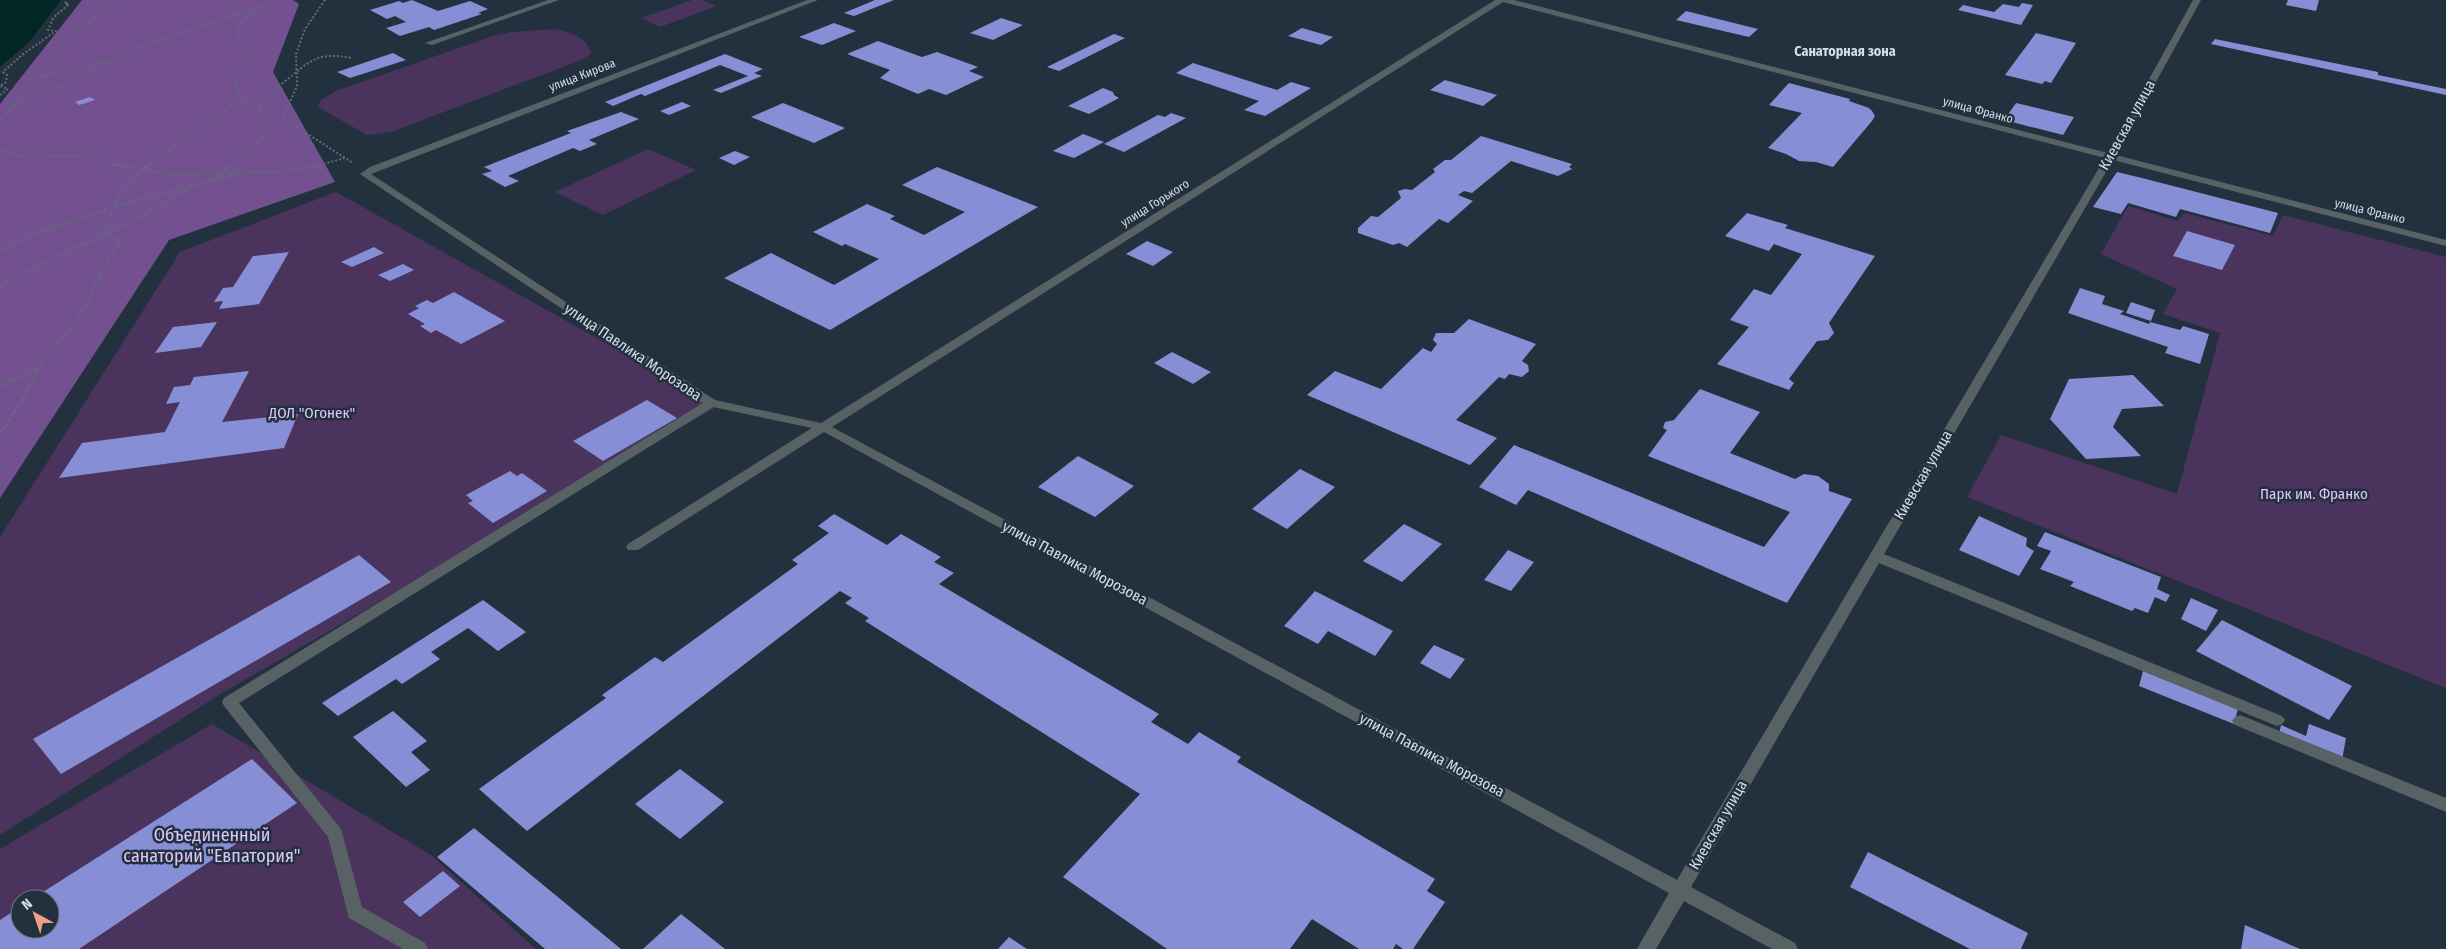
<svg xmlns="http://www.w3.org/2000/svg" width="2446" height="949" font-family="'Fira Sans Condensed',sans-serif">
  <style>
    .green { fill: #4a345d; fill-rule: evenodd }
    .forest { fill: #735191 }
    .water { fill: #012624 }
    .building { fill: #868fd5 }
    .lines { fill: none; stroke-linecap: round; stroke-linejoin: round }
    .path-far2 { stroke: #606d78; stroke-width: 2; stroke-dasharray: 2 2; stroke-linecap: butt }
    .path-far1 { stroke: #606d78; stroke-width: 2.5; stroke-dasharray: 2 2; stroke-linecap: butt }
    .path { stroke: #606d78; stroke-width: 3; stroke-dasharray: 2.5 2.5; stroke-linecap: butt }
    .minor { fill: #586265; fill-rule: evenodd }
    .labels { text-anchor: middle; stroke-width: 5; stroke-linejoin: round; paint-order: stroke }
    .far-street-label { font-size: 12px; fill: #d5dee7; stroke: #23313e }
    .far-neighbourhood-label { font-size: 14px; font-weight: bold; fill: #d5dee7; stroke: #23313e }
    .street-label { font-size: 15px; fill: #d5dee7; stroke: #23313e }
    .park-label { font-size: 15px; fill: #e0c4fb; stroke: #23313e }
    .near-park-label { font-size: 18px; fill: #e0c4fb; stroke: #23313e }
  </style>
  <rect width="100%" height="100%" fill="#23313e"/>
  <!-- green -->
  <g class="green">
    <polygon points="692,0 701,0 717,6 660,27 641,18"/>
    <path d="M 556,29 C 571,33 588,37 591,54 L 579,61 L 391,132 L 367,135 L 318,107 L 321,100 L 336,91 L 493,36 L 511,32 Z"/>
    <polygon points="648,149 696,170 603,215 555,192"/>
    <polygon points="336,192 718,406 222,693 0,835 0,537 180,252"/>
    <polygon points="2128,206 2177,221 2184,213 2273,236 2283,215 2446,257 2446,688 1967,497 2001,435 2177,494 2220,333 2163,314 2177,289 2101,254"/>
    <path d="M 212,724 L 431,855 L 536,949 L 0,949 L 0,849 ZM 20,899 L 50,899 L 50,929 L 20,929 Z"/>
  </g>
  <!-- forest -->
  <polygon class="forest" points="82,0 293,0 299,4 273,72 335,182 169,240 0,498 0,104"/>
  <!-- water -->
  <polygon class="water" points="0,0 61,0 29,42 0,67"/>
  <!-- building -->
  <g class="building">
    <polygon points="412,0 438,11 470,1 488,9 478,13 482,14 434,30 429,27 400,36 386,28 406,22 395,16 387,19 370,10 399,1 403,3"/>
    <polygon points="875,0 894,0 854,16 844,13"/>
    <polygon points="2288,0 2319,0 2316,11 2286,5"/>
    <polygon points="2022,3 2033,5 2021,25 1958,10 1963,5 1994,12 2003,4 2019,7"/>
    <polygon points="1686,11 1758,29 1749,37 1676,20"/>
    <polygon points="1001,18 1023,25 993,40 970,33"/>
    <polygon points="834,23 856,31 822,45 799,37"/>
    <polygon points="1302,28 1333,37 1321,45 1288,36"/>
    <polygon points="2036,33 2076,43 2051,83 2045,81 2042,84 2005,75"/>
    <polygon points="1114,34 1125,38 1059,71 1047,67"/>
    <polygon points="2215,39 2378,72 2378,75 2446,89 2446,95 2211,44"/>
    <polygon points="878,41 922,57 937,52 978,67 969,71 984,77 946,95 929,89 918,94 880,78 890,70 847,54"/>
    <polygon points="393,53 406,60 350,78 337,72"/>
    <polygon points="725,54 763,69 754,73 762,76 721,93 713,90 748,76 720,65 645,96 641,94 613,106 605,102"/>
    <polygon points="1193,63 1277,90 1291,82 1311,88 1265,116 1244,110 1259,101 1176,73"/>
    <polygon points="1445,80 1497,95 1483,106 1430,90"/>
    <polygon points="1789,83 1850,99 1849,101 1869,108 1872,111 1875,116 1872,121 1833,167 1816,162 1799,161 1786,154 1768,148 1802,113 1769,105"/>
    <polygon points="1103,88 1113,92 1114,95 1119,98 1089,114 1068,106"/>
    <polygon points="90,97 95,100 79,105 75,102"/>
    <polygon points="682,102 691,106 669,115 660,111"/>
    <polygon points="783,103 845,128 814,143 751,117"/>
    <polygon points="2016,103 2074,117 2063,135 2004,120"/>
    <polygon points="621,112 639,119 589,140 597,144 580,151 573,148 508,176 519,181 505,187 482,174 492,171 484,167 571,133 567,131"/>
    <polygon points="1171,113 1186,118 1124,152 1104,144 1158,115 1165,117"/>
    <polygon points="1083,134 1104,142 1074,158 1053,151"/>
    <polygon points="1481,136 1572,164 1569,167 1572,169 1558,176 1511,161 1472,193 1464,191 1458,195 1473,201 1448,223 1439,219 1407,247 1399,243 1393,245 1358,233 1358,228 1371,216 1378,217 1401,198 1398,191 1405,189 1412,190 1435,172 1433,169 1445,160 1451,160"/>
    <polygon points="735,151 750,157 734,165 719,158"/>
    <polygon points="937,167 1038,207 830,330 724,278 771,253 834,285 879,259 845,244 842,246 813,232 867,204 895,216 890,219 924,235 965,212 902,185"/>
    <polygon points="2117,172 2142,178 2278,213 2270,233 2180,209 2176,217 2128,203 2121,214 2093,207"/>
    <polygon points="1747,213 1788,225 1785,228 1875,256 1829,323 1834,333 1828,340 1817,341 1789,379 1794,383 1789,390 1717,364 1749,327 1730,320 1754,289 1771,295 1802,254 1774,244 1769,251 1725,236"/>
    <polygon points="2187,231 2235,245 2222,270 2173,256"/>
    <polygon points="1147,241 1173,252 1153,266 1126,254"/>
    <polygon points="374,247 384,253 352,267 341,262"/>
    <polygon points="289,252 259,304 219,309 223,301 214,302 223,288 233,287 253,256"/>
    <polygon points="403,264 414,270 390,281 378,275"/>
    <polygon points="2080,288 2105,296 2102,304 2124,311 2120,314 2149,324 2150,322 2180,330 2183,326 2209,334 2200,364 2165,353 2168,347 2068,313"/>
    <polygon points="454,292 505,321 461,344 436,330 431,333 420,326 425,324 408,314 419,308 415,306 427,300 433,303"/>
    <polygon points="2131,302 2155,310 2151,321 2126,313"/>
    <polygon points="1469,319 1536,344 1522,361 1528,365 1529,371 1522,377 1509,374 1505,379 1499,377 1456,420 1497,438 1470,465 1307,395 1335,371 1381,389 1423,348 1431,352 1437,344 1433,340 1436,333 1454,333"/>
    <polygon points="217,322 201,347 155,353 173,327"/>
    <polygon points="1172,352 1211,372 1193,384 1154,363"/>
    <polygon points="249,371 222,422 298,414 284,448 59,478 82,443 165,432 180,402 166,404 174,387 190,385 194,377"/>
    <polygon points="2133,375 2164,406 2122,409 2113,427 2141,456 2086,459 2050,419 2069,379"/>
    <polygon points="1700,389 1760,412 1730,453 1795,479 1804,474 1818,476 1829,484 1829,491 1852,499 1787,603 1528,490 1516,505 1479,487 1514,445 1764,547 1790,512 1648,456 1667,430 1663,428 1665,422 1674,420"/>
    <polygon points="647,400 677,418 603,461 573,441"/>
    <polygon points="1078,456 1134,486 1095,517 1038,487"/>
    <polygon points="1300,469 1335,487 1287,529 1252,509"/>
    <polygon points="510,471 517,476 522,473 547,491 493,523 468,503 473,501 466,495"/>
    <polygon points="834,514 887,545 901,534 941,557 934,562 954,573 939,584 1159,714 1151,722 1188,744 1199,732 1241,757 1237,762 1435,879 1427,891 1445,902 1413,949 1403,949 1396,944 1393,949 1359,949 1312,919 1290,949 1167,949 1063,877 1140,794 865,621 869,618 845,603 852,598 840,591 527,831 479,789 606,698 602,695 655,657 663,662 798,564 792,560 829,533 818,526"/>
    <polygon points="1979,516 2027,538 2026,546 2034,551 2019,576 1959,550"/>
    <polygon points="1404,524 1442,544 1402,582 1363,561"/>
    <polygon points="2045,532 2161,577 2157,589 2170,595 2166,602 2155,597 2148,613 2135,608 2132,611 2070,586 2074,582 2040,569 2051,551 2037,546"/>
    <polygon points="1508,550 1534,562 1511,591 1484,580"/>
    <polygon points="359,555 391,582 61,774 33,739"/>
    <polygon points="1315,591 1393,631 1375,656 1328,631 1318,644 1284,626"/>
    <polygon points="2191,598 2218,610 2206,631 2181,619"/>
    <polygon points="483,600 526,632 498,651 468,628 431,652 440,659 402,684 396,679 338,716 322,703"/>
    <polygon points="2222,620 2352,686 2329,720 2196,651"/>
    <polygon points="1434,645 1465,659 1450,679 1420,663"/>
    <polygon points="2143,671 2238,709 2234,724 2139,686"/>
    <polygon points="393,711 427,741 411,752 430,770 406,787 353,737"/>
    <polygon points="2309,724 2346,738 2342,760 2279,734 2281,725 2306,736"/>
    <polygon points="252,759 297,803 79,949 0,949 0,920 20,907 20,929 50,929 50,899 32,899"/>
    <polygon points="680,769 724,802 680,839 635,804"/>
    <polygon points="474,828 621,949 545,949 437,857"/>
    <polygon points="1868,852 2028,933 2021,949 1970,949 1850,887"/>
    <polygon points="443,871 460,886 420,917 403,902"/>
    <polygon points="681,914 725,949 643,949"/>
    <polygon points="2245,925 2300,949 2241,949"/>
    <polygon points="1009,937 1027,949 998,949"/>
  </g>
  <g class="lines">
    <!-- path-far2 -->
    <g class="path-far2">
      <polyline points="325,0 305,29 296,54 297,86 283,118 345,158"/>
      <polyline points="234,16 235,0"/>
      <polyline points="39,77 106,61"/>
      <polyline points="0,95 8,89 0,86 6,82 7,75 3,72 22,55 56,31 48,30 53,18 69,4 65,4 67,0"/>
      <path d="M 259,106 C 264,95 275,89 284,82 C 310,62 315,51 351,58"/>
      <polyline points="11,107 64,85 135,48 257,7"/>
      <polyline points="0,119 43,73 63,42 118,0"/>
      <polyline points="0,150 22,157 98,155 110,164 126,167"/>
      <polyline points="146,167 189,134 242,100"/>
      <polyline points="229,167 261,139 266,130 258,106 242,100 235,85 247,65 238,36 238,25 256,9 272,0"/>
      <polyline points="312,167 345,158 353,163"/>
    </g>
    <!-- path-far1 -->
    <g class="path-far1">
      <polyline points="118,165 171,174 245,173"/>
      <polyline points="245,173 299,170 317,165"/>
      <polyline points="215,179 234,175"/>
      <polyline points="0,251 35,233 113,207 122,191 147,165"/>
      <polyline points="0,287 31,269 135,220 192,187"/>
      <polyline points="27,373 40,367"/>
      <polyline points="36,373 44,359 69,332 89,301 100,274 120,240 106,233 113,207 215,179 231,165"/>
    </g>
    <!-- path -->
    <g class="path">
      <polyline points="0,386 30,372"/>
      <polyline points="0,433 21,402 37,372"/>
    </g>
    <!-- minor -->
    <g class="minor">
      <polygon points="548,0 559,0 432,45 425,43"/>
      <path d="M 807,0 L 818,0 L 371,174 L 715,400 L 821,423 L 1495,0 L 1514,0 L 2108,153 L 2193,0 L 2201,0 L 2116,155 L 2446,240 L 2446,246 L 2113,160 L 1884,554 L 2282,716 L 2285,720 L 2282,724 L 2277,726 L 2272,724 L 1879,563 L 1691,887 L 1795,943 L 1798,949 L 1772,949 L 1684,901 L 1656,949 L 1637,949 L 1669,893 L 824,432 L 638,550 L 628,550 L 626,547 L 628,544 L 812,428 L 713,407 L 239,703 L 341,829 L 362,907 L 425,943 L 428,949 L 403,949 L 349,918 L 328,837 L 224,706 L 222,702 L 224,698 L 703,403 L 360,174 L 370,167 ZM 1503,2 L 2105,158 L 1677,880 L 832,427 Z"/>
      <polygon points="2240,715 2446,798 2446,812 2235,725 2232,721 2235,717"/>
    </g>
  </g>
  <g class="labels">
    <!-- far-street labels -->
    <g class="far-street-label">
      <text transform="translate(582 75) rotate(-21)" y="4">улица Кирова</text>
      <text transform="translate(1978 110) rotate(15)" y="4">улица Франко</text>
      <text transform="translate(1155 203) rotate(-32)" y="4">улица Горького</text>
      <text transform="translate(2370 211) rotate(14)" y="4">улица Франко</text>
    </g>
    <!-- far-neighbourhood labels -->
    <g class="far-neighbourhood-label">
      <text x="1845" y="56">Санаторная зона</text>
    </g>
    <!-- street labels -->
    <g class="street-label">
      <text transform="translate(2127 125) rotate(-61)" y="5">Киевская улица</text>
      <text transform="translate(633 352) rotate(34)" y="5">улица Павлика Морозова</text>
      <text transform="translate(1923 475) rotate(-60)" y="5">Киевская улица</text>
      <text transform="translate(1075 563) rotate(28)" y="5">улица Павлика Морозова</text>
      <text transform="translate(1432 755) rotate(28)" y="5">улица Павлика Морозова</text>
      <text transform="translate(1718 825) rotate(-60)" y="5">Киевская улица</text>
    </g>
    <!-- park labels -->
    <g class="park-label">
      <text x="312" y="418">ДОЛ "Огонек"</text>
      <text x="2314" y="499">Парк им. Франко</text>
    </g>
    <!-- near-park labels -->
    <g class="near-park-label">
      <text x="212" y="841">Объединенный<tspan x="212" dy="21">санаторий "Евпатория"</tspan></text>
    </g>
  </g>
  <!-- north arrow -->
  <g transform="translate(35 914) rotate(320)"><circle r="24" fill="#23313e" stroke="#6a7682"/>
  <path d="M0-4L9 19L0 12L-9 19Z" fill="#f39f85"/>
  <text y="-8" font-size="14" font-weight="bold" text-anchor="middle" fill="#d5dee7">N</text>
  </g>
</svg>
